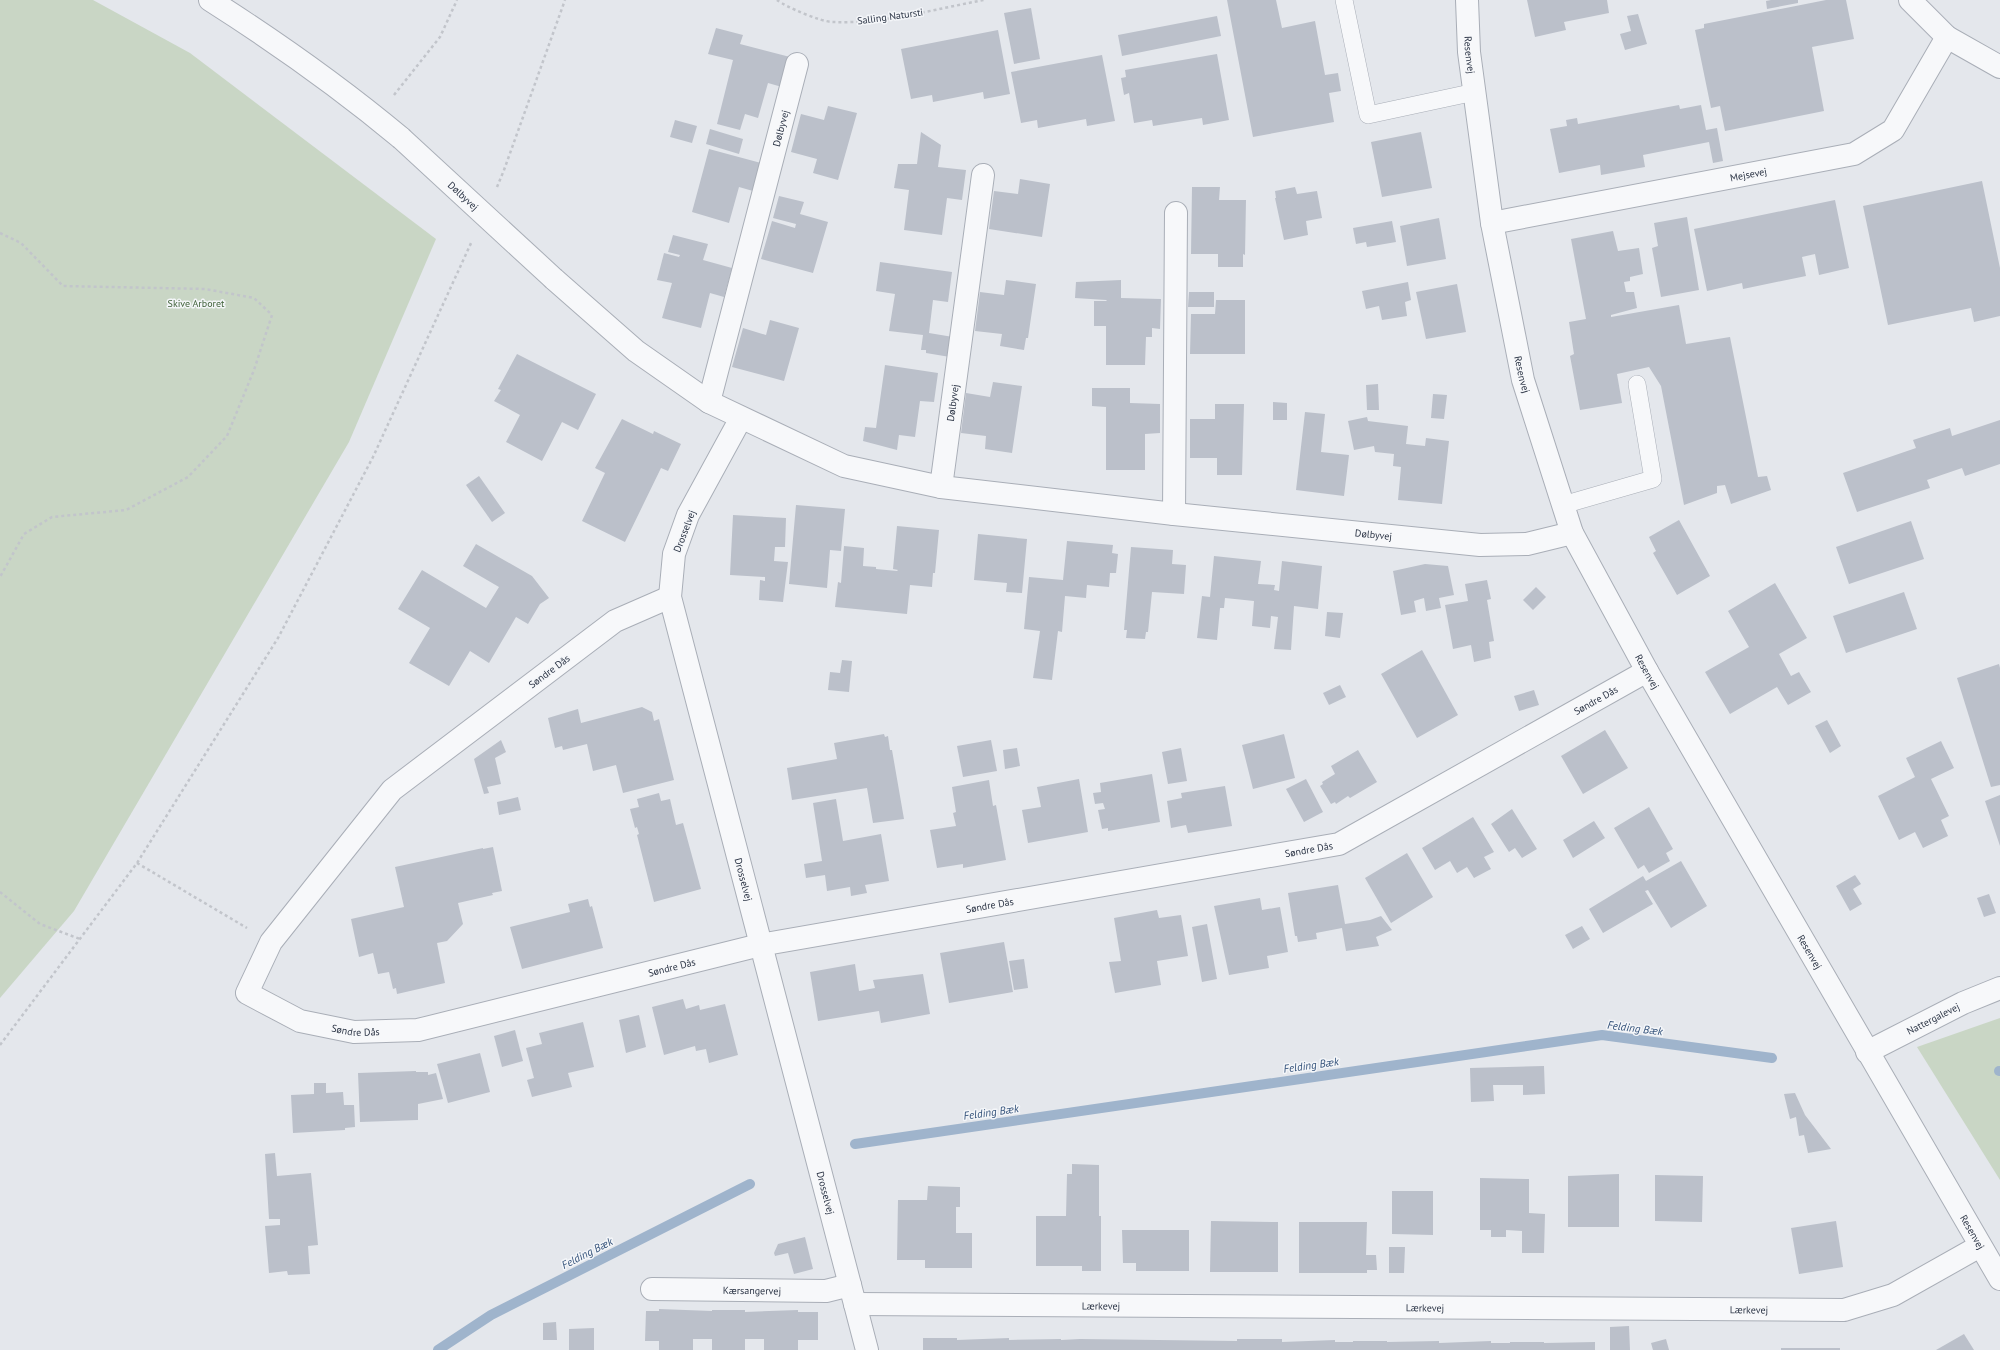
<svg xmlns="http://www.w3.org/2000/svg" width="2000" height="1350" font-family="'PT Sans',sans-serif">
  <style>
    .green { fill: #c9d6c5 }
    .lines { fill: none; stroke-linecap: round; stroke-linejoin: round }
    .stream { stroke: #9fb4cc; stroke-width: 10 }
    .building { fill: #bbc0ca }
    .service-casing { stroke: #a9aeb7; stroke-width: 18 }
    .minor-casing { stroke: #a9aeb7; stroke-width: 24 }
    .tertiary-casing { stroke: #a9aeb7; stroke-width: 24 }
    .path { stroke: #c2c5cb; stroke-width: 2.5; stroke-dasharray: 3 3; stroke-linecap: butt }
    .service { stroke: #f7f8fa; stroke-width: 17 }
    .minor { stroke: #f7f8fa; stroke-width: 22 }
    .tertiary { stroke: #f7f8fa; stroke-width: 22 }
    .tertiary-bridge-casing { stroke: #a9aeb7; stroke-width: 24; stroke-linecap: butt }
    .tertiary-bridge { stroke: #f7f8fa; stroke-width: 22 }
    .labels { text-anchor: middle; stroke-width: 3; stroke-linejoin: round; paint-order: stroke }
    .street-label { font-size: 10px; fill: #2b3445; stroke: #f4f6f9 }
    .park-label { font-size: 10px; fill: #3f6138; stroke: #f4f6f9 }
    .water-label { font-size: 11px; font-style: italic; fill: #34527a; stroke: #f4f6f9 }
  </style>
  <rect width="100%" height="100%" fill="#e4e7ec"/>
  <!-- green -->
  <g class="green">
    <polygon points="0,0 93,0 190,53 436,239 349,442 74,911 0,998"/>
    <polygon points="2000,1018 2000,1180 1917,1047"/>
  </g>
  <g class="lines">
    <!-- stream -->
    <g class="stream">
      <polyline points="1999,1071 2000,1071"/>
      <polyline points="855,1144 1602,1035 1772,1058"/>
      <polyline points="438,1350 491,1315 750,1184"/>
    </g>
  </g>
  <!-- building -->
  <g class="building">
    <polygon points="1227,0 1276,0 1282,28 1315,21 1325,75 1338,73 1341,91 1329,93 1334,122 1253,137"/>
    <polygon points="1527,0 1607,0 1609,13 1564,22 1566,30 1535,37"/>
    <polygon points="1771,0 1798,0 1798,3 1767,9 1766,1"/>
    <polygon points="1826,0 1846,0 1854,39 1812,47 1824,111 1725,131 1720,106 1711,108 1695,30 1704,28 1704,24"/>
    <polygon points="1031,8 1040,59 1014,64 1004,13"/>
    <polygon points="1638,14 1647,44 1625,50 1620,34 1631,31 1627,16"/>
    <polygon points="1217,16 1221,36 1122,56 1118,35"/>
    <polygon points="716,28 743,35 740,44 790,57 782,87 768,83 758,118 745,114 740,130 717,124 733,60 708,54"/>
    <polygon points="998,30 1010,94 984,99 983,92 933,102 932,95 911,99 901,49"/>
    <polygon points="1217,54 1229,120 1203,125 1202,118 1153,126 1152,120 1134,123 1129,93 1124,95 1121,78 1126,77 1125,70"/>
    <polygon points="1102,55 1115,121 1087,126 1086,119 1038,128 1037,120 1021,123 1011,72"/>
    <polygon points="1679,105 1680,109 1701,105 1706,130 1717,128 1723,161 1713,163 1709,142 1643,155 1645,167 1601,175 1600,165 1559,173 1550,129 1567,126 1566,120 1577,118 1578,124"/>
    <polygon points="828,106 857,113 838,180 813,173 817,159 791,152 801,114 824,120"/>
    <polygon points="675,120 697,126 692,143 670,137"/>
    <polygon points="710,129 743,139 739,154 706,144"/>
    <polygon points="921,132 941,145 938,167 966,170 962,200 947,198 942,235 904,230 909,190 894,188 898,164 917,164"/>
    <polygon points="1421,132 1432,188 1382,197 1371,142"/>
    <polygon points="709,149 761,163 753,191 739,187 729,223 692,212"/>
    <polygon points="1020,179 1050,184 1042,237 989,229 994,191 1018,194"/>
    <polygon points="1982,181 2000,268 2000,316 1974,322 1971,308 1888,325 1863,206"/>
    <polygon points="1192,187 1220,187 1219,200 1246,200 1245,255 1243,254 1243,267 1218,267 1218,254 1191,254"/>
    <polygon points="1295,187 1297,194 1317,191 1322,218 1306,221 1308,235 1284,240 1275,198 1276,198 1275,191"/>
    <polygon points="779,196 804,202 800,214 828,222 813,273 761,259 772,221 795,228 796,224 773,218"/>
    <polygon points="1835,200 1849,268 1819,275 1815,254 1802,257 1806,276 1743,289 1742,283 1707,291 1694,229"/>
    <polygon points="1687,217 1699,290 1661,297 1652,248 1658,246 1654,223"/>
    <polygon points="1439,218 1446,259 1407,266 1400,226"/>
    <polygon points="1392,221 1396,242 1367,247 1366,242 1356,244 1353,228"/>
    <polygon points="1613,231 1618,251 1639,248 1643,274 1630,277 1630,281 1624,282 1626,292 1634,292 1637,308 1611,315 1611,317 1679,305 1686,344 1730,337 1758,477 1767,476 1771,490 1731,504 1725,485 1717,486 1717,493 1684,505 1661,386 1649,367 1617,374 1622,403 1580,410 1570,356 1574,354 1569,322 1586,319 1571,239"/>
    <polygon points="673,235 708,244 703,260 732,268 724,297 710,293 701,328 662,318 672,283 657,280 664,253 679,257 680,255 668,252"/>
    <polygon points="880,262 952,272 948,302 933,300 929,333 953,337 950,357 926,353 926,350 921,350 923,335 889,331 895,294 876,291"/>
    <polygon points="1006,280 1036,284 1028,338 1026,338 1024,350 1000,346 1002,334 975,331 980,292 1004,295"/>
    <polygon points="1121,280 1121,298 1161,299 1160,329 1152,328 1152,337 1146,337 1145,365 1106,365 1106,326 1094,326 1094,301 1107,301 1106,300 1075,298 1076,282"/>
    <polygon points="1408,282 1411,300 1405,302 1407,316 1382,320 1379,306 1366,309 1362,291"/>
    <polygon points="1457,284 1466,332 1426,339 1416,292"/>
    <polygon points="1189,292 1214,292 1214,307 1188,307"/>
    <polygon points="1216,300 1245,300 1245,354 1190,354 1191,314 1215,314"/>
    <polygon points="770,320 799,328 784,381 732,367 743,328 766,335"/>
    <polygon points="517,354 596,394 578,430 562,422 542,461 506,442 520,415 494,401 501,390 498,389"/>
    <polygon points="885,365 938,373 934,402 920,401 915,437 899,435 897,450 863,441 865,427 876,428"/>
    <polygon points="993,382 1022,386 1012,453 985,449 986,436 961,433 966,393 990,397"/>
    <polygon points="1378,384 1379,410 1367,410 1366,385"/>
    <polygon points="1092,388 1130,388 1130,403 1160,404 1160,433 1145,434 1145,470 1106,470 1106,407 1092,406"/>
    <polygon points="1433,394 1447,395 1444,419 1431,418"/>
    <polygon points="1273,402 1287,403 1287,420 1273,420"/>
    <polygon points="1215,404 1244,404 1242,475 1217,475 1217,458 1190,458 1190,419 1215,419"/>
    <polygon points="1305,412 1325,414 1321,452 1349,455 1344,496 1296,490"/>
    <polygon points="1367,417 1368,421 1408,426 1406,444 1425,446 1426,438 1449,441 1442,504 1398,500 1401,467 1393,466 1394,454 1375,452 1374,446 1354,450 1348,421"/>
    <polygon points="622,419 653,434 654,431 681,444 668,471 661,468 625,542 582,521 605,473 595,468"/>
    <polygon points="2000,420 2000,464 1965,476 1962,468 1927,480 1930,488 1857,512 1843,473 1916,448 1913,440 1950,428 1952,436"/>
    <polygon points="479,476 505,513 492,522 466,485"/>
    <polygon points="796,505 845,509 841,551 830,550 827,588 789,584"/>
    <polygon points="733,515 786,518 785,547 775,547 774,561 788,562 783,602 759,600 760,580 765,581 765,577 730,575"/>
    <polygon points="1679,520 1710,576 1677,595 1653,553 1656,551 1649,537"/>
    <polygon points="1911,521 1924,559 1849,584 1836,547"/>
    <polygon points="897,526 939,530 935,573 933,573 932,587 910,585 907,614 835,607 838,582 841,583 844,546 864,548 863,566 876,567 876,569 897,571 898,570 893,569"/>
    <polygon points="978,534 1027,539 1022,593 1006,592 1007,583 974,580"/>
    <polygon points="1067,541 1113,545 1112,553 1118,554 1116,573 1110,573 1109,587 1087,585 1086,598 1065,596 1062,632 1058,631 1052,680 1033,678 1040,631 1024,629 1029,577 1063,580"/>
    <polygon points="476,544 532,576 549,598 540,604 528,624 516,617 489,663 470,651 449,686 409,663 430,628 398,609 422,570 486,608 499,587 463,566"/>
    <polygon points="1131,547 1173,550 1172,564 1186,565 1184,594 1152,592 1148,632 1146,632 1145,639 1126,638 1127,630 1124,630"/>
    <polygon points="1214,556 1261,561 1258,584 1275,585 1274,590 1279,591 1282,561 1322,566 1318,609 1294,606 1291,650 1274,649 1278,617 1271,616 1270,628 1252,626 1254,601 1225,598 1224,608 1220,608 1217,640 1197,638 1202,596 1210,597"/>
    <polygon points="1425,564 1448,566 1454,595 1439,598 1441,608 1426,611 1424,598 1414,601 1416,612 1401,615 1393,571"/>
    <polygon points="1487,580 1491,599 1487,600 1494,641 1489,642 1491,658 1474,662 1471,645 1453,649 1445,605 1468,601 1465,584"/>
    <polygon points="1775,583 1807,638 1779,654 1791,676 1799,672 1811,692 1788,705 1777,687 1730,714 1705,672 1749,647 1728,611"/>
    <polygon points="1536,587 1546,597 1533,610 1523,600"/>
    <polygon points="1904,592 1917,629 1846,653 1833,616"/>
    <polygon points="1327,612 1343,613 1340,638 1325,636"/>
    <polygon points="1422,650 1458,715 1417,738 1381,674"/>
    <polygon points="842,660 852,661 849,692 828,690 830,672 840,673"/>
    <polygon points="1999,664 2000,668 2000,785 1991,787 1957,678"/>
    <polygon points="1340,685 1346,697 1329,705 1323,693"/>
    <polygon points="1534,690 1539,705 1519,711 1514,696"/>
    <polygon points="642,707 652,712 654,721 659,719 674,780 623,793 616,765 593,771 587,744 563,750 562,746 555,748 548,718 578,709 581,723"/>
    <polygon points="1827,720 1841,746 1830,753 1815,726"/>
    <polygon points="1605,730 1628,768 1583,794 1561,756"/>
    <polygon points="884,734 885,737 888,736 890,750 892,750 904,819 873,823 867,788 792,800 787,768 837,759 834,743"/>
    <polygon points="1284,734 1295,778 1253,789 1242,745"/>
    <polygon points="501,740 506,752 495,758 501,784 487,787 489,793 484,794 474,759"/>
    <polygon points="991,740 997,771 963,777 957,746"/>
    <polygon points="1941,741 1954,768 1931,779 1949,816 1941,820 1948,836 1923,848 1915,832 1899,840 1878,796 1915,777 1906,758"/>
    <polygon points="1017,748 1020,766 1005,769 1003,750"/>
    <polygon points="1181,748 1187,781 1168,784 1162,752"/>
    <polygon points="1358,750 1377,782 1350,798 1348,796 1336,804 1335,802 1331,804 1320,786 1323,784 1322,782 1335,774 1331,766"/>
    <polygon points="1152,774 1160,822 1108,831 1108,828 1102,829 1098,810 1105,809 1103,803 1095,804 1093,793 1101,792 1100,783"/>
    <polygon points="1079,779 1088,832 1028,843 1022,810 1041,807 1037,787"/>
    <polygon points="1306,779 1323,812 1304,822 1286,789"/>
    <polygon points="989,780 993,806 996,805 1006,860 963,868 963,864 937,868 930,830 956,826 953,813 956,812 952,787"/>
    <polygon points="1225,786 1232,826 1188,833 1186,825 1171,828 1167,801 1182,798 1181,793"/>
    <polygon points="659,793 661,801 670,799 676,825 683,823 701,889 654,902 637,835 639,834 637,827 635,828 630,809 639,807 637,799"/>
    <polygon points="2000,795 2000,846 1985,801"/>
    <polygon points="518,797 521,810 499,815 497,802"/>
    <polygon points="836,799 843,841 881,834 889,881 865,885 867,893 851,896 850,887 827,891 825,875 806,878 804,864 822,861 813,803"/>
    <polygon points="1649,807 1673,849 1666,853 1670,861 1649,873 1644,865 1638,869 1614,828"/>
    <polygon points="1512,809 1537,849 1522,858 1515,848 1509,852 1491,824"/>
    <polygon points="1473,817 1494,852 1484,857 1491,869 1474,878 1467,867 1457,873 1450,861 1435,870 1422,848"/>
    <polygon points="1594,821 1605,838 1573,858 1563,840"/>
    <polygon points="493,847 502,891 492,893 493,895 458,903 463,924 447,941 437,943 445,983 397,994 396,988 393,989 389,972 378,974 373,953 359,957 351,919 404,907 395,867 483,848 483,849"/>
    <polygon points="1407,853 1433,897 1391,923 1365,878"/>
    <polygon points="1681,861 1707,906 1671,928 1648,890 1645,891 1653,904 1603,933 1589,909 1643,876 1646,881"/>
    <polygon points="1855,875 1861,884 1853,889 1862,904 1850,911 1836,886"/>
    <polygon points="1338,885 1345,924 1370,920 1381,916 1392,930 1376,937 1379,946 1346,951 1342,928 1316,933 1317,939 1298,942 1297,936 1295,936 1288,893"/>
    <polygon points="1989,894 1996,913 1984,917 1977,898"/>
    <polygon points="1260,898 1262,910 1280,907 1288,952 1267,956 1269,968 1229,975 1214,906"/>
    <polygon points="588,899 590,907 592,906 603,948 522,969 510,927 570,912 568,904"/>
    <polygon points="1157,910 1159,918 1181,915 1188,956 1157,961 1161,985 1115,993 1109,962 1121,961 1114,918"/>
    <polygon points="1207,924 1217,979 1202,982 1192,927"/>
    <polygon points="1582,926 1590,939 1573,949 1565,935"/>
    <polygon points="1004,942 1013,992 949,1003 940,953"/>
    <polygon points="1024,959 1028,988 1014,990 1009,961"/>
    <polygon points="855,964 859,991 875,988 873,980 923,974 930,1014 881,1023 879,1011 818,1021 810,972"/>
    <polygon points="683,999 686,1009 699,1005 700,1010 725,1004 738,1055 709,1063 706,1049 696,1051 695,1046 664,1055 652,1007"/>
    <polygon points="639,1015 646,1047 626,1053 619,1020"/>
    <polygon points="583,1022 594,1067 568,1073 572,1087 532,1097 527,1080 534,1078 526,1048 542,1044 539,1033"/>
    <polygon points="515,1030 523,1061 502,1067 494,1036"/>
    <polygon points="480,1053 490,1092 448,1103 437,1064"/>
    <polygon points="1544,1066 1545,1094 1523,1095 1523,1085 1493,1085 1494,1101 1471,1102 1470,1068"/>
    <polygon points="416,1071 416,1072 428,1072 428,1075 436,1073 443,1099 418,1104 418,1120 360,1122 358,1073"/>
    <polygon points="314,1083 326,1083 326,1093 343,1092 344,1105 354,1105 355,1127 345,1128 345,1130 293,1133 291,1095 314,1094"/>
    <polygon points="1795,1093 1805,1115 1831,1149 1808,1153 1804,1135 1799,1136 1796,1117 1790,1119 1784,1094"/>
    <polygon points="275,1153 277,1176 311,1173 318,1245 308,1246 310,1274 288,1275 287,1271 269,1273 265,1226 280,1225 280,1219 269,1219 265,1154"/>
    <polygon points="1072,1164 1099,1165 1099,1216 1101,1216 1101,1271 1082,1271 1082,1266 1036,1266 1036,1216 1066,1216 1067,1174 1072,1174"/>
    <polygon points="1619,1174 1619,1227 1568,1227 1568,1176"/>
    <polygon points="1655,1175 1703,1176 1702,1222 1655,1221"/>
    <polygon points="1480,1178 1529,1179 1529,1213 1545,1214 1544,1253 1522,1253 1522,1231 1506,1230 1506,1237 1491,1237 1491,1230 1480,1230"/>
    <polygon points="928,1186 960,1187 960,1207 956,1207 956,1233 972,1233 972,1268 925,1268 925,1260 897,1260 898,1200 927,1200"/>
    <polygon points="1392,1191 1433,1191 1433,1235 1392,1234"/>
    <polygon points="1211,1221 1278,1222 1278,1272 1210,1272"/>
    <polygon points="1836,1221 1843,1267 1799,1274 1791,1228"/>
    <polygon points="1299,1222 1367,1222 1366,1255 1376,1255 1377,1270 1367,1270 1367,1273 1299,1273"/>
    <polygon points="1122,1230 1189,1230 1189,1271 1136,1271 1136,1263 1123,1263"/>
    <polygon points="805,1237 813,1269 794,1274 788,1253 775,1256 774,1253 778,1244"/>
    <polygon points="1389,1247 1405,1247 1404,1273 1389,1273"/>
    <polygon points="659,1309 712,1311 712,1310 745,1310 745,1312 798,1310 798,1312 818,1312 818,1340 798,1340 798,1350 764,1350 764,1339 745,1339 745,1350 712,1350 712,1339 693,1339 693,1350 659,1350 659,1341 645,1341 646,1311 659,1311"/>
    <polygon points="556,1322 557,1340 543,1340 543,1323"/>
    <polygon points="1629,1326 1630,1350 1610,1350 1610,1327"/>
    <polygon points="594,1328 594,1350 569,1350 569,1329"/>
    <polygon points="1964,1334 1974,1350 1936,1350"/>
    <polygon points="923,1338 957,1338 957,1340 1009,1338 1009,1340 1061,1339 1061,1340 1080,1339 1237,1341 1237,1339 1282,1339 1282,1342 1335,1340 1335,1342 1353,1342 1353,1341 1387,1341 1387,1342 1439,1341 1439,1343 1491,1341 1491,1343 1510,1343 1510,1342 1544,1342 1544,1343 1595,1342 1595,1350 923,1350"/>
    <polygon points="1666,1339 1669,1350 1653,1350 1651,1343"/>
    <rect x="1781" y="1348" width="59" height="2"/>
  </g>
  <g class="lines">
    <!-- service casing -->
    <g class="service-casing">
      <g id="service">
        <polyline points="1344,0 1368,115 1475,92"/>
        <polyline points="1563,505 1653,479 1637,384"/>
      </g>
    </g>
    <!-- minor casing -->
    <g class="minor-casing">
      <g id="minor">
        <path id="s1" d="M 1467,0 L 1469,52 L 1492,223 L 1523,380 L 1572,533 L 1647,671 L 2000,1279"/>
        <polyline points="1910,0 1947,37 2000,67"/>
        <path id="s2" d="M 1492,223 L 1854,154 L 1893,130 L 1947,37"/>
        <path id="s3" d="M 709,402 L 797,64"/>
        <path id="s4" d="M 741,418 L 688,515 L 674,554 L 670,597 L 867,1350"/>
        <path id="s5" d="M 941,487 L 983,175"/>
        <polyline points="1174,514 1176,213"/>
        <path id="s6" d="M 670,597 L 615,621 L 392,790 L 271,942 L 247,993 L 300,1021 L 354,1032 L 418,1030 L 760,945 L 1339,844 L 1647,671"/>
        <path id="s7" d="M 1867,1052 L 1963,1003 L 2000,988"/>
        <path id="s8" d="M 652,1289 L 826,1291 L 850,1285"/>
        <path id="s9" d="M 855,1304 L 1844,1310 L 1893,1295 L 1980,1246"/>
      </g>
    </g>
    <!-- tertiary casing -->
    <g class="tertiary-casing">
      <g id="tertiary">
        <path d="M 210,0 C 276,42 341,88 401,138"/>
        <path id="s10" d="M 554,279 L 636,351 L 709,402 L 844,466 L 941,487 L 1174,514 L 1480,545 L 1527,544 L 1572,533"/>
      </g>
    </g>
    <!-- path -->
    <g class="path">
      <path d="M 777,0 C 786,7 821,22 833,22 C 883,24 935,9 984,0"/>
      <polyline points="394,95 440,37 457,0"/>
      <polyline points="497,187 504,170 565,0"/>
      <polyline points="0,233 21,243 63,286 205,289 254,298 272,315 254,370 227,436 188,477 126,510 52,517 24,534 0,577"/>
      <polyline points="137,863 247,928"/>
      <polyline points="0,892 40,924 80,939"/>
      <polyline points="0,1045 137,863 278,638 373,457 472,241"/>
    </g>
    <!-- service -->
    <use href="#service" class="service"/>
    <!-- minor -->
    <use href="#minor" class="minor"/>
    <!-- tertiary -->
    <use href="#tertiary" class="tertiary"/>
    <!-- tertiary-bridge casing -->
    <g class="tertiary-bridge-casing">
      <g id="tertiary-bridge">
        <path id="s11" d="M 401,138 L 554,279"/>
      </g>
    </g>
    <!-- tertiary-bridge -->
    <use href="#tertiary-bridge" class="tertiary-bridge"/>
  </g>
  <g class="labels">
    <!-- street labels -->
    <g class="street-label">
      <text transform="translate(890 16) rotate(-8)" y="4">Salling Natursti</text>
      <text dy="4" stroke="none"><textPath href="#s1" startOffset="55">Resenvej</textPath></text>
      <text dy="4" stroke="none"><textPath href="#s3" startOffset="283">Dølbyvej</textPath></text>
      <text dy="4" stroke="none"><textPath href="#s2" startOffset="261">Mejsevej</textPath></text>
      <text dy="4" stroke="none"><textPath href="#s11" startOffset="85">Dølbyvej</textPath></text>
      <text dy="4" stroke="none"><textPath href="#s1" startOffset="379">Resenvej</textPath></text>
      <text dy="4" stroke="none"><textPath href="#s5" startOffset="85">Dølbyvej</textPath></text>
      <text transform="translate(684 531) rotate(-69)" y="4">Drosselvej</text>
      <text dy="4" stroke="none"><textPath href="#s10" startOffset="882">Dølbyvej</textPath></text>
      <text transform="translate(549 671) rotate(-37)" y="4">Søndre Dås</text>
      <text dy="4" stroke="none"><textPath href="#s1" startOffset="703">Resenvej</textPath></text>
      <text dy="4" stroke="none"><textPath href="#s6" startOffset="2004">Søndre Dås</textPath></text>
      <text dy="4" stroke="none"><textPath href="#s6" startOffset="1679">Søndre Dås</textPath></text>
      <text dy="4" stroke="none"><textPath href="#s4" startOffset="487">Drosselvej</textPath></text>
      <text dy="4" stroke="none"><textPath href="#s6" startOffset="1355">Søndre Dås</textPath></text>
      <text dy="4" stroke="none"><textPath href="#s1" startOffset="1027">Resenvej</textPath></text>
      <text dy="4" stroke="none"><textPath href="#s6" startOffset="1031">Søndre Dås</textPath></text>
      <text dy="4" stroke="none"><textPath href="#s7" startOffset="74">Nattergalevej</textPath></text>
      <text dy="4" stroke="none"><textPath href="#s6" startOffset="707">Søndre Dås</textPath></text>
      <text dy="4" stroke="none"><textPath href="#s4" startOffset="811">Drosselvej</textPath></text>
      <text dy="4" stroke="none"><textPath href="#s1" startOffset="1351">Resenvej</textPath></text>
      <text dy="4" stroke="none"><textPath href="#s8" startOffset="100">Kærsangervej</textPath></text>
      <text dy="4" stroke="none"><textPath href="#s9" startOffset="246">Lærkevej</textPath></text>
      <text dy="4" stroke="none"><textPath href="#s9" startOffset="570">Lærkevej</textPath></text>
      <text dy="4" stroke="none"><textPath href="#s9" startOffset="894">Lærkevej</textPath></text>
    </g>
    <!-- park labels -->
    <g class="park-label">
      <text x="196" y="307">Skive Arboret</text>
    </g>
    <!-- water labels -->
    <g class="water-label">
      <text transform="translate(1635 1028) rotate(7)" y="4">Felding Bæk</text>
      <text transform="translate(1311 1065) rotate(-8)" y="4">Felding Bæk</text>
      <text transform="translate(991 1112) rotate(-8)" y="4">Felding Bæk</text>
      <text transform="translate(587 1253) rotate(-27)" y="4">Felding Bæk</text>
    </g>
  </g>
</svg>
